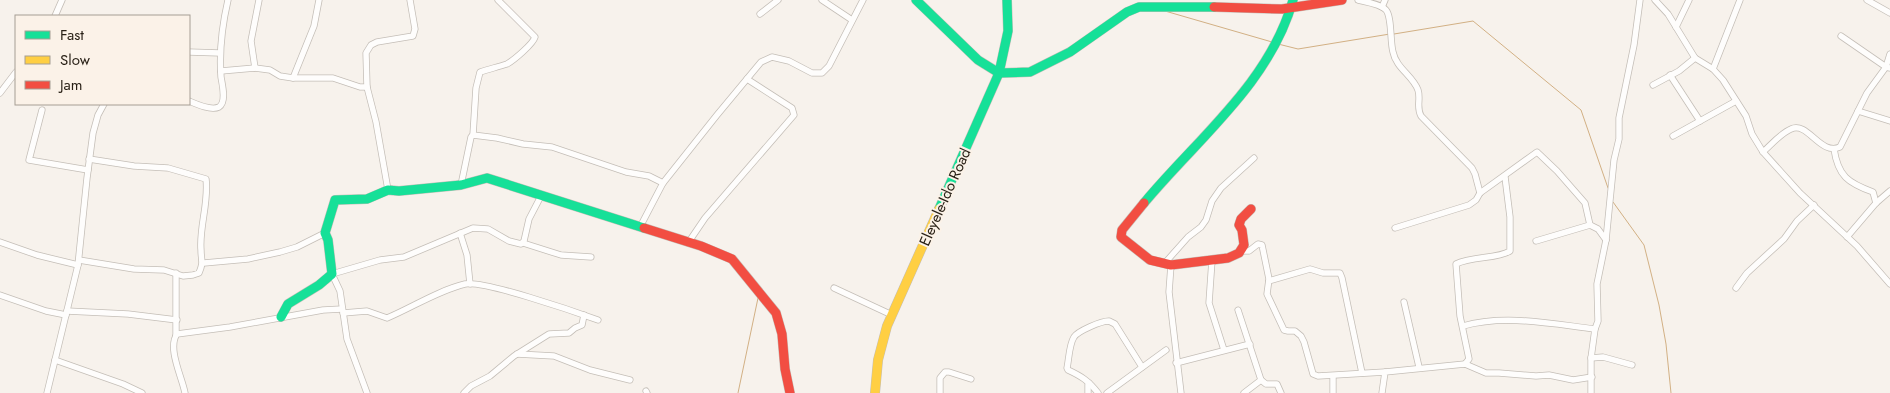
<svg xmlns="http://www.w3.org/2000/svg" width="1890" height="393" font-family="Jost,sans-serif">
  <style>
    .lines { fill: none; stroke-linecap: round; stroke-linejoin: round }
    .stream { stroke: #d2b084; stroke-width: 1 }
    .street-casing { stroke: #c4beb7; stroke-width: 7 }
    .fast-casing { stroke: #c4beb7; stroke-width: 10 }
    .slow-casing { stroke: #c4beb7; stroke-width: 10 }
    .jam-casing { stroke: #c4beb7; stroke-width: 10 }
    .street { stroke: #fefdfc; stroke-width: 5.5 }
    .fast { stroke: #16e098; stroke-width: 9 }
    .slow { stroke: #ffcf43; stroke-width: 9 }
    .jam { stroke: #f24e42; stroke-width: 9 }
    .labels { text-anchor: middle; stroke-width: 4; stroke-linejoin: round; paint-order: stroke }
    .street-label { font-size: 15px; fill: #271f15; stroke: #fbf2e8 }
  </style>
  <rect width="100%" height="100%" fill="#f7f2ec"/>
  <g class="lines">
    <!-- stream -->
    <g class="stream">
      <polyline points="1165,11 1272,42"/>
      <polyline points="1394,34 1473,21 1581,110 1608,188"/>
      <polyline points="1278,44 1298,49 1390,34"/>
      <polyline points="1613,202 1644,245 1659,305 1666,344 1671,393"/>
      <polyline points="738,393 758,298"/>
    </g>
    <!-- street casing -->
    <g class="street-casing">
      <g id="street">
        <polyline points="822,0 852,20"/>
        <path d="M 1358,0 C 1366,2 1381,4 1386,10 C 1392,17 1390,42 1393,52 C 1396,68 1413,76 1418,90 C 1421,99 1416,107 1421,116 L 1472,168 L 1475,174 L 1480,193"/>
        <polyline points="1655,0 1668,14 1695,58 1713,69 1723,80 1746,116 1752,134 1763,152 1800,193 1857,246 1890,284"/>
        <polyline points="1867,0 1890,13"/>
        <polyline points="1382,7 1385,0"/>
        <polyline points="760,14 778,0"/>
        <polyline points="55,16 62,0"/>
        <polyline points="1676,27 1689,0"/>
        <polyline points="1841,36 1886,67 1890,54"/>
        <polyline points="189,52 220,53"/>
        <polyline points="255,68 251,41 259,0"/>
        <polyline points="1713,69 1740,0"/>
        <polyline points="221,71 255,68 270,70 280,76 293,78 333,78 360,87 367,87"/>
        <polyline points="1670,75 1700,121"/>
        <polyline points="293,78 314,26 319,0"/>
        <polyline points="1653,85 1679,71 1695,58"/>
        <polyline points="0,93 16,72"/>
        <path d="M 189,101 C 196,104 211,111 219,107 C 227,102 222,84 221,77 C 219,51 222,26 228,0"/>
        <polyline points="42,110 29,160 88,170"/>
        <polyline points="1858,111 1890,121"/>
        <path d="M 473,135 L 476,88 L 480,72 C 489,69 498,67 507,64 C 514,60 533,44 535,37 L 498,0"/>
        <polyline points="1673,136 1736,101"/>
        <path d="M 1834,149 C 1838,176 1848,183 1873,192 L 1876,203"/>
        <path d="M 1763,152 C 1771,145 1781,133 1791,129 C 1808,121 1820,156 1840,147 L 1867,93 L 1886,67 L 1890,68"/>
        <polyline points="461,185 471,137 473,135 497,138 523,144 552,147 626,172 649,176 663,183"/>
        <polyline points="388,190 376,122 367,87 366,53 371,45 377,42 413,36 415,29 410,0"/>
        <polyline points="640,227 663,183 717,115 761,62 772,57 789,61 812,73 822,73 829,66 863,0"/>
        <polyline points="1395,228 1469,205 1476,200 1480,193 1537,152 1557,171 1585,203 1590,225"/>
        <polyline points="460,233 467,255 470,284"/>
        <polyline points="1847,237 1876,203 1890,191"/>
        <polyline points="1536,241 1590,225 1598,229 1606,240"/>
        <polyline points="0,242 37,255 78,265"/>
        <polyline points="523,243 561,255 591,257"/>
        <polyline points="688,243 705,218 794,115 792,108 747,79"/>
        <polyline points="1241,251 1249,251 1258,244 1262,245 1269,279 1267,294 1284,330 1288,331 1295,331 1301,336 1304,342 1313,374 1318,376 1385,372"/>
        <path d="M 79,260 L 134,269 L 164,270 L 183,276 L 193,275 L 199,273 C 204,261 201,261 201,250 C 199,227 209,203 206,179 L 168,168 L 134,166 L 89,159"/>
        <polyline points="1212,260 1209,303 1224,350"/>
        <polyline points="204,263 248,259 280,252 297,247 325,233"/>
        <polyline points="1164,264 1188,237 1201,227 1206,220 1212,201 1221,188 1254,158"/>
        <polyline points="1171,265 1169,292 1181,393"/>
        <polyline points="176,273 176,335"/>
        <polyline points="1269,281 1310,269 1323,273 1340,273 1342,278 1362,373"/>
        <polyline points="834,288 892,315"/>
        <polyline points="1736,288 1747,273 1784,239 1797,221 1814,205"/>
        <polyline points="0,295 46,311 66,315"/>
        <polyline points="1404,302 1419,367"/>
        <polyline points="1238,310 1261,380 1266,384 1277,384 1281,393"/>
        <polyline points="67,311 128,314 177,320"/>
        <path d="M 343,313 L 367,311 L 387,318 C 413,307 437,291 465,284 C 483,280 576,312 598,320"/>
        <path d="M 1463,326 C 1505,314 1552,324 1595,329 L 1591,358 L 1591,393"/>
        <polyline points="1595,329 1598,321 1597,284 1606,240 1614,160 1619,139 1619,118 1634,45 1640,0"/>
        <polyline points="517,354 554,356 590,370 630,380"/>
        <polyline points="1591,358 1603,357 1632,365"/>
        <polyline points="55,360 123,384 142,393"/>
        <polyline points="1176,363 1250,344"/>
        <path d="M 1465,364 L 1469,359 L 1460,316 L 1456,264 C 1472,256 1498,259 1510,251 L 1510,217 L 1505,177"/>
        <polyline points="646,391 647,393"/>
        <polyline points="47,393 78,265 87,178 93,133 98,115 104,104"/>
        <path d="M 185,393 C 182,377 167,348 177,334 L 230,327 L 323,310 L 342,309"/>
        <polyline points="367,393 347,339 340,291 332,274 380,260 404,257 473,228 488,229 509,241 521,244 524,241 529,219 541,196"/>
        <polyline points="464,393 471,386 490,376 514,356 549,334 569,333 575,328 582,325 584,315"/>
        <polyline points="940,393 940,378 945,372 949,372 971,379"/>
        <polyline points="1088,393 1088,385 1089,383"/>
        <path d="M 1098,393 C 1089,381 1081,376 1068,370 L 1067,368 C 1069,359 1069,345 1074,337 C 1078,331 1101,321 1109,321 L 1115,324 L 1142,367"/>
        <polyline points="1107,393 1166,350"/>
        <polyline points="1244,393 1261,380"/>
        <polyline points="1333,393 1333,376"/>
        <polyline points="1382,393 1385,372 1465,364 1486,373 1499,373 1536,376 1549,375 1573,380 1592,377"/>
      </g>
    </g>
    <!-- fast casing -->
    <g class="fast-casing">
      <g id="fast">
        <polyline points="916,0 978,60 999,73 1030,72 1070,52 1127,12 1139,7 1214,7"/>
        <path d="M 1144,203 C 1197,139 1270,83 1293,0"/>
        <polyline points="939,209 999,73 1008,31 1007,0"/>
        <polyline points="281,317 288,304 319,285 332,274 328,240 325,233 335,200 367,199 388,190 399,191 461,185 487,178 644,228"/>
      </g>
    </g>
    <!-- slow casing -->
    <g class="slow-casing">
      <polyline id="slow" points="875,393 878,360 887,326 939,209"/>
    </g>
    <!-- jam casing -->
    <g class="jam-casing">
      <g id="jam">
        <polyline points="1214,7 1282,9 1342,0"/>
        <polyline points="1144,203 1122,230 1121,237 1150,260 1171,265 1228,258 1239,253 1244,245 1242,230 1239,225 1241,219 1251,209"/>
        <polyline points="644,228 701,246 732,259 776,313 782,334 785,369 790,393"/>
      </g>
    </g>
    <!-- street -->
    <use href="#street" class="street"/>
    <!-- fast -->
    <use href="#fast" class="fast"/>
    <!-- slow -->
    <use href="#slow" class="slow"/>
    <!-- jam -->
    <use href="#jam" class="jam"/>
  </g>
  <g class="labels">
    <!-- street labels -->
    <g class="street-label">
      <text transform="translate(945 197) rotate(-66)" y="5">Eleyele-Ido Road</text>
    </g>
  </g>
  <!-- legend -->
  <rect x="15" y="15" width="175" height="90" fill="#fbf2e8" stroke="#a69e94"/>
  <rect x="25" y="31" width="25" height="8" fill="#16e098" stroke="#a69e94"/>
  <text x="60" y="40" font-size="15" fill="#271f15">Fast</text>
  <rect x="25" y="56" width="25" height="8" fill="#ffcf43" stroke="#a69e94"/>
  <text x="60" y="65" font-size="15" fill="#271f15">Slow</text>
  <rect x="25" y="81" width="25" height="8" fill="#f24e42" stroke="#a69e94"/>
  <text x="60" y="90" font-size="15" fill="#271f15">Jam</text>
</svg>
